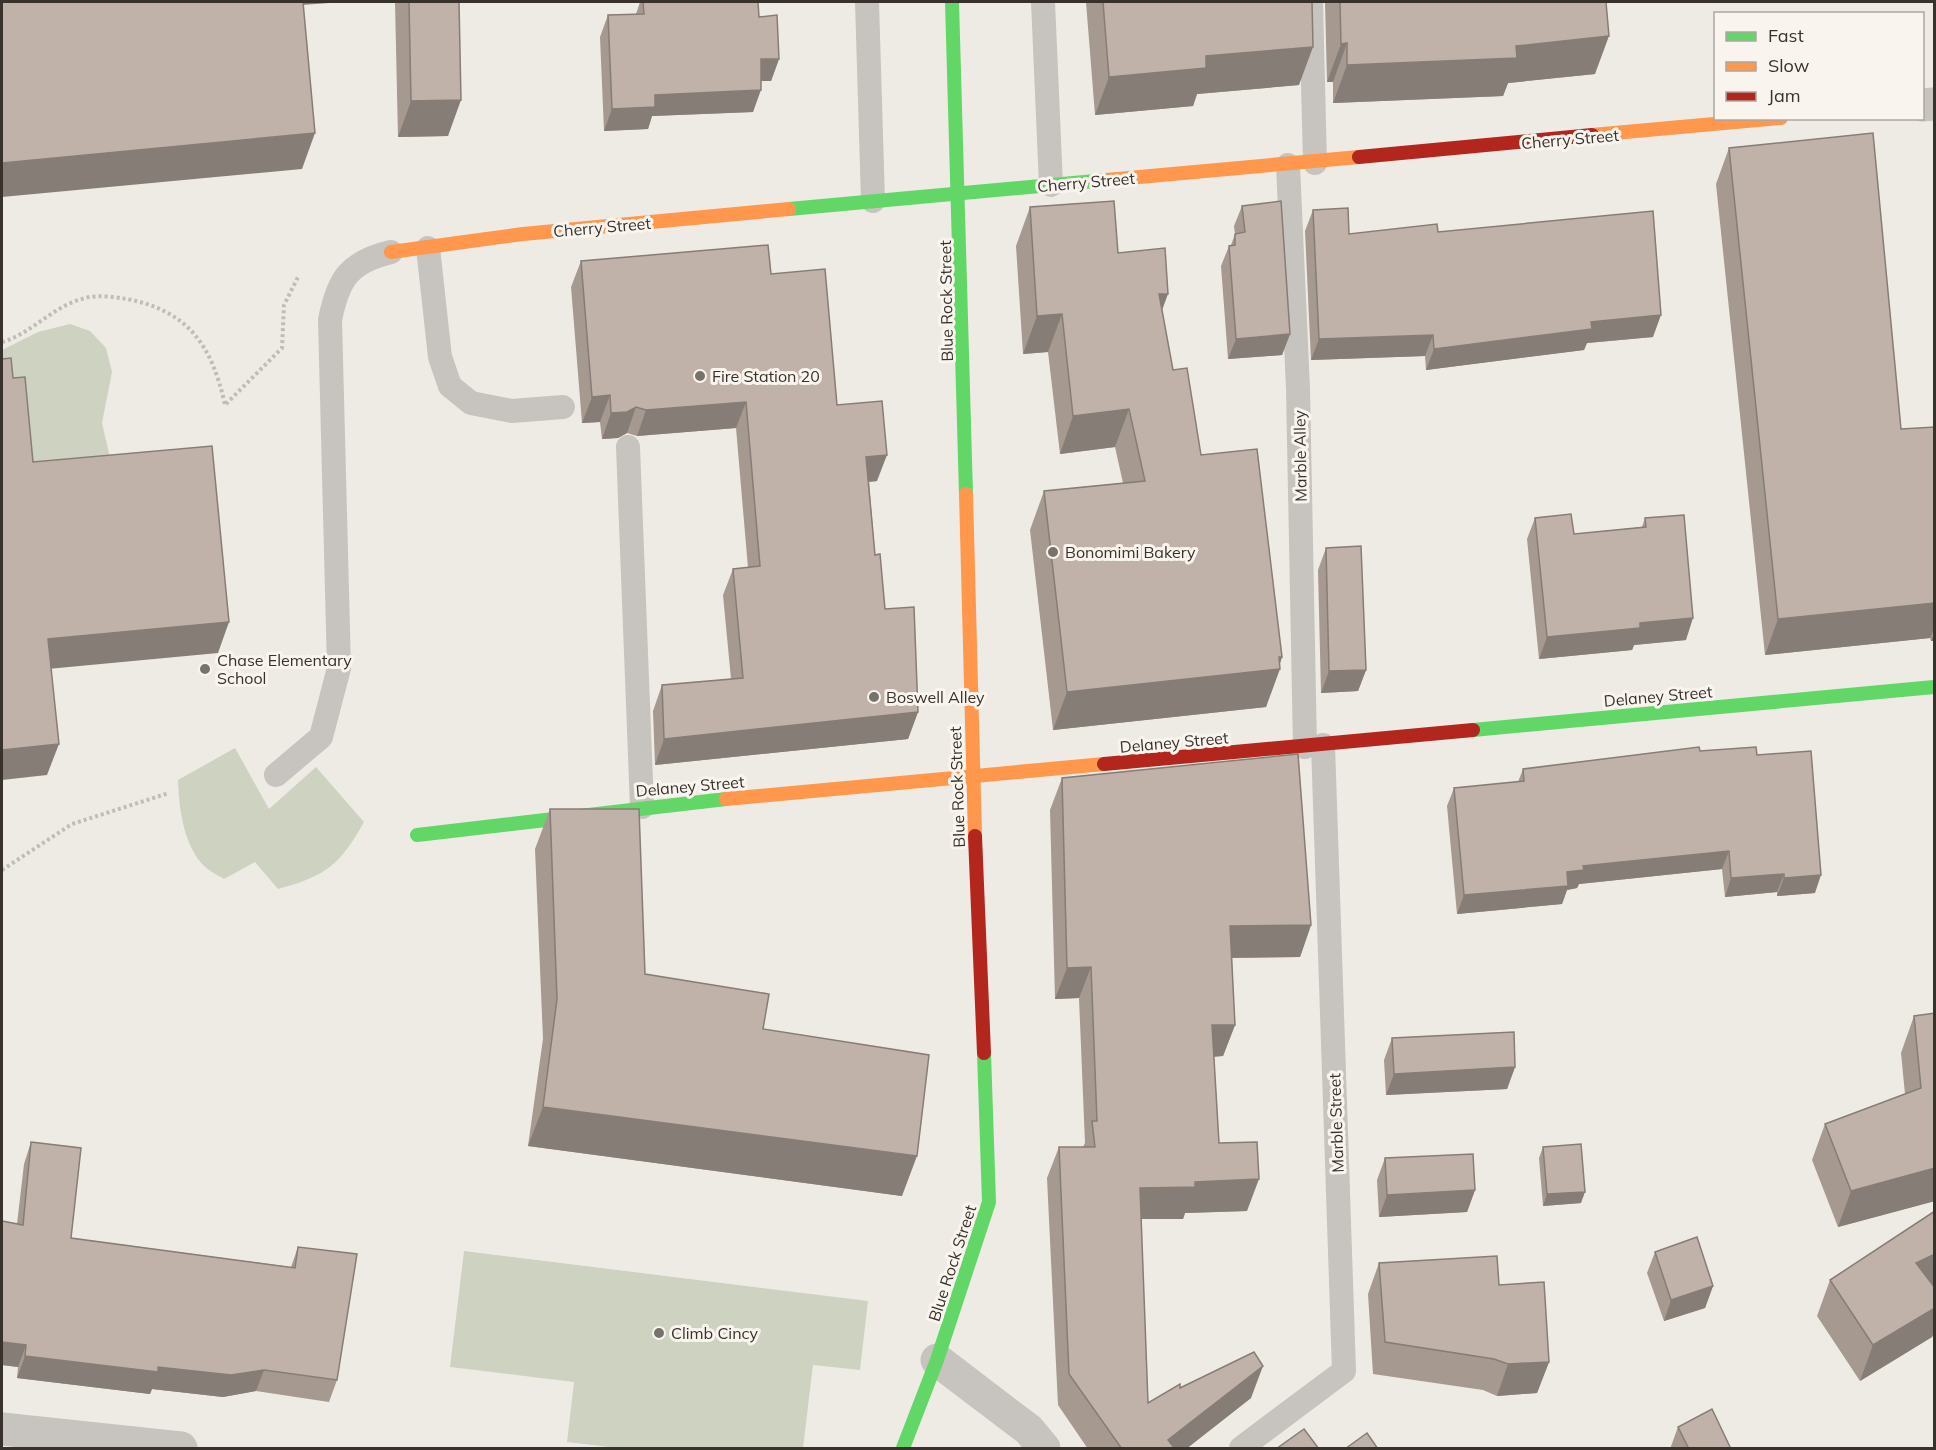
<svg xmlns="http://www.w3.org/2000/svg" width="1936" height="1450" font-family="Mulish,sans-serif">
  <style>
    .green { fill: #cdd3c0 }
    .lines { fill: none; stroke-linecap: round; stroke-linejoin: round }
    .path { stroke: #c0bcb6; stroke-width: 4; stroke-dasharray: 3 3; stroke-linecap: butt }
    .lane { stroke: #c7c3be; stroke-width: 24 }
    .street { stroke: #c7c3be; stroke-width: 33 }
    .fast { stroke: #63d668; stroke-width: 14 }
    .slow { stroke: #ff974d; stroke-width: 14 }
    .jam { stroke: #b3261e; stroke-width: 14 }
    .wall { fill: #a59990 }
    .shaded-wall { fill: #867d76 }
    .building { fill: #c0b2a8; stroke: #867d76; stroke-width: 1.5 }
    .poi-dot { fill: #78726d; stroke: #f9f5ee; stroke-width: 2 }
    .labels { text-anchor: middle; stroke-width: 6; stroke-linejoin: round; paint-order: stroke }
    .street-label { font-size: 16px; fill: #38312c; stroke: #f9f5ee }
    .poi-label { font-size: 16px; fill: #38312c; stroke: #f9f5ee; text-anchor: start }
  </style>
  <rect width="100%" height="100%" fill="#eeebe5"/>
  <!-- green -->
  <g class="green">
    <polygon points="70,324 90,331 106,348 112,372 102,423 116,484 63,545 2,406 2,350 38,332"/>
    <path d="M 235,748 L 269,809 L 316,767 L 364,822 C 340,865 326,876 278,889 L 255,862 L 224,879 C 218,875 209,871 204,866 C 183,844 179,808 178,780 Z"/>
    <polygon points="464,1251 868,1301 860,1370 813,1365 803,1448 618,1448 567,1442 574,1382 450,1367"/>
  </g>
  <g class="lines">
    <!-- path -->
    <g class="path">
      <path d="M 2,342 C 31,334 52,307 82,299 C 96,294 113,297 127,299 C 189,311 212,346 225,405"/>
      <polyline points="226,404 282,348 284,305 298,277"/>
      <polyline points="2,870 72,824 169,793"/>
    </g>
    <!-- lane -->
    <g class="lane">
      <polyline points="867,2 873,201"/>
      <polyline points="1043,2 1051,185"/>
      <polyline points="1311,2 1315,163"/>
      <polyline points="1288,165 1298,389 1305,747"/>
      <polyline points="428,248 440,357 450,386 471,403 512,411 563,407"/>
      <polyline points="628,447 642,807"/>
      <path d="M 276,775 L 321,737 L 339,668 L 330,320 C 338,279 349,262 391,252"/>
      <polyline points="1241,1448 1344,1371 1323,745"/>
    </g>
    <!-- street -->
    <g class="street">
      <polyline points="1922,105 1934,104"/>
      <polyline points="937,1360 1029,1430 1044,1448"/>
      <polyline points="2,1429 181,1448"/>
    </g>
    <!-- fast -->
    <g class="fast">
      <polyline points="952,2 966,494"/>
      <polyline points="789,209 1095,181"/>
      <polyline points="1473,730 1934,687"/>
      <polyline points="417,835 726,799"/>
      <polyline points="903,1448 937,1360 989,1202 984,1053"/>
    </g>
    <!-- slow -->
    <g class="slow">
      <polyline points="1592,135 1781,118"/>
      <polyline points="1095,181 1359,157"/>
      <polyline points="391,252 523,234 789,209"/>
      <polyline points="966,494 975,836"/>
      <polyline points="726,799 1104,764"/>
    </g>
    <!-- jam -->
    <g class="jam">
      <polyline points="1359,157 1592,135"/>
      <polyline points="1104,764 1473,730"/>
      <polyline points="975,836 984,1053"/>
    </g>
  </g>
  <!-- wall -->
  <g class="wall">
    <polygon points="395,2 459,2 448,136 398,137"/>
    <polygon points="640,2 758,2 759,17 779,59 771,81 761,81 753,112 652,116 648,129 604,131 600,37 608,15 636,14"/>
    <polygon points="1086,2 1312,2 1299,85 1197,94 1193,106 1095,115"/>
    <polygon points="1325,2 1606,2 1595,74 1508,83 1503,96 1333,103 1333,82 1327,82"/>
    <polygon points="1729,148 1901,429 1935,427 1935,641 1931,641 1930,638 1765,655 1716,184"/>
    <polygon points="1242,206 1290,334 1282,355 1228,359 1221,266 1229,246 1231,245 1235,234 1234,226"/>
    <polygon points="1030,207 1118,253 1162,310 1173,370 1201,455 1282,657 1266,707 1053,730 1030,530 1044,491 1123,483 1115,447 1060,454 1048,352 1023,354 1016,246"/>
    <polygon points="1313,210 1349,234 1438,232 1653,337 1587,343 1584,350 1426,370 1425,356 1311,360 1305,231"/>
    <polygon points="581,261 771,274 837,405 877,481 869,482 875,555 885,609 918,712 908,739 655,765 653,711 662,685 731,679 723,595 733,569 748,568 736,428 637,436 627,433 618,438 602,439 600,422 582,423 571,287"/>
    <polygon points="1535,518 1574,534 1642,527 1645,518 1686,640 1634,645 1632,650 1539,659 1527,539"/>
    <polygon points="1326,548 1366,670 1358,691 1321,693 1318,570"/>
    <polygon points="1700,751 1757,755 1815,893 1777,896 1777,892 1725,897 1722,869 1579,884 1577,888 1567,890 1562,904 1457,914 1447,806 1454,788 1518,782 1523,769"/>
    <polygon points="1062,778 1311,925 1300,957 1232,958 1235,1025 1223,1056 1214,1057 1219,1143 1247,1211 1185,1213 1183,1219 1141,1219 1148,1403 1180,1388 1251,1398 1186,1449 1088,1449 1058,1405 1047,1178 1059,1147 1083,1147 1085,1143 1079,998 1055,999 1050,810"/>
    <polygon points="550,809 645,974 763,1029 902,1196 528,1146 543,1039 535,849"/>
    <polygon points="1935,1013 1935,1201 1838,1227 1812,1160 1825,1124 1905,1094 1901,1053 1914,1016"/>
    <polygon points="1392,1038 1515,1067 1507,1089 1386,1095 1384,1060"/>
    <polygon points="31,1142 71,1238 291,1267 298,1247 337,1380 329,1402 256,1391 223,1397 152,1389 150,1394 17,1378 18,1367 2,1365 2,1221 17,1224 24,1164"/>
    <polygon points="1543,1147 1581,1203 1543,1206 1539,1158"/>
    <polygon points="1385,1158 1475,1190 1467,1212 1379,1217 1377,1180"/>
    <polygon points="1935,1211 1935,1283 1932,1284 1935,1288 1935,1330 1932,1337 1860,1381 1817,1316 1830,1280"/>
    <polygon points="1655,1252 1713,1286 1705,1308 1664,1321 1647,1273"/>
    <polygon points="1379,1263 1499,1285 1549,1362 1537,1393 1497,1396 1483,1390 1373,1374 1368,1294"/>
    <polygon points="1678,1427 1731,1449 1670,1449"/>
  </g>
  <!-- shaded-wall -->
  <g class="shaded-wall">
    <polygon points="288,2 344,2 287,6"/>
    <polygon points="1609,36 1595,74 1508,83 1503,96 1333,103 1347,65 1516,46"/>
    <polygon points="1347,43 1333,82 1327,82 1341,44"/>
    <polygon points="1313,47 1299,85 1197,94 1193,106 1095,115 1109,77 1206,56"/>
    <polygon points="761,59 779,59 771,81 753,81"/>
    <polygon points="761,90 753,112 652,116 648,129 604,131 612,109 655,95"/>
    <polygon points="461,100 448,136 398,137 411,101"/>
    <polygon points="315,133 302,169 2,197 2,163"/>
    <polygon points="1159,294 1168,294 1154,332"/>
    <polygon points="1062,314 1048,352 1023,354 1037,316"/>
    <polygon points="1661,315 1653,337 1587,343 1584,350 1426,370 1434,349 1591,322"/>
    <polygon points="1290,334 1282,355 1228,359 1236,339"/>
    <polygon points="1433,335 1425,356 1311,360 1319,339"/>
    <polygon points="610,395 600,422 582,423 592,397"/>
    <polygon points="746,402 736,428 637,436 646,410"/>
    <polygon points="636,407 627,433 618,438 602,439 611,413"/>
    <polygon points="1129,409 1115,447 1060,454 1073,416"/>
    <polygon points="887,455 877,481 857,483 866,457"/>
    <polygon points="1935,603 1935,627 1930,638 1765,655 1778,619"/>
    <polygon points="1693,618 1686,640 1634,645 1632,650 1539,659 1547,637 1640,623"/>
    <polygon points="229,622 218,653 37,670 48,639"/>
    <polygon points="1935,631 1935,641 1931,641"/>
    <polygon points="1279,657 1282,657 1278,669 1280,669 1266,707 1053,730 1067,692"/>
    <polygon points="1366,670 1358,691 1321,693 1329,671"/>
    <polygon points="918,712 908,739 655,765 664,739"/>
    <polygon points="59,744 47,775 2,780 2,750"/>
    <polygon points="1729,851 1722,869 1579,884 1577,888 1567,890 1562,904 1457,914 1464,895 1567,872 1583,866"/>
    <polygon points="1784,874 1777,892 1725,897 1731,878"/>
    <polygon points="1821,875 1815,893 1777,896 1784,878"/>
    <polygon points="1311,925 1300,957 1219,958 1230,926"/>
    <polygon points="1091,967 1079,998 1055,999 1067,968"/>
    <polygon points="1212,1025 1235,1025 1223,1056 1200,1057"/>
    <polygon points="1515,1067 1507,1089 1386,1095 1394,1074"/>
    <polygon points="543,1107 917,1156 902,1196 528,1146"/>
    <polygon points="1935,1168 1935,1201 1838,1227 1851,1191"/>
    <polygon points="1259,1179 1247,1211 1185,1213 1183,1219 1128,1219 1140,1188 1195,1182"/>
    <polygon points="1475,1190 1467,1212 1379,1217 1387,1195"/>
    <polygon points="1585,1192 1581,1203 1543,1206 1547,1194"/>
    <polygon points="1935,1254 1935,1283 1903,1299 1916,1263"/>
    <polygon points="1713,1286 1705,1308 1664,1321 1671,1300"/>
    <polygon points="1935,1308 1935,1330 1932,1337 1860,1381 1873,1345"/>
    <polygon points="2,1342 26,1345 18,1367 2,1365"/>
    <polygon points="25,1356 158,1367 264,1370 256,1391 223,1397 152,1389 150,1394 17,1378"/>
    <polygon points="1549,1362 1537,1393 1497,1396 1508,1364"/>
    <polygon points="1263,1366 1251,1398 1186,1449 1165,1449 1168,1440"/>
  </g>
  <!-- building -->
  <g class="building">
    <polygon points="2,2 303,2 315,133 2,163"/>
    <polygon points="409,2 459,2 461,100 411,101"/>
    <polygon points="643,2 758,2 759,17 777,15 779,59 761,59 761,90 655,95 655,107 612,109 608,15 644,14"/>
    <polygon points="1103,2 1312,2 1313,47 1206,56 1206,68 1109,77"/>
    <polygon points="1340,2 1606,2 1609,36 1516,46 1517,58 1347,65 1347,43 1341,44"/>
    <polygon points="1873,133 1901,429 1935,427 1935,603 1778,619 1729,148"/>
    <polygon points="1114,201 1118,253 1165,248 1168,294 1159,294 1173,370 1187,368 1201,455 1257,449 1282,657 1279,657 1280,669 1067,692 1044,491 1145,481 1129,409 1073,416 1062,314 1037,316 1030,207"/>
    <polygon points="1281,201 1290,334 1236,339 1229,246 1235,245 1235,234 1245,232 1242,206"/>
    <polygon points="1348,208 1349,234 1437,224 1438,232 1653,211 1661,315 1591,322 1592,329 1434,349 1433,335 1319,339 1313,210"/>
    <polygon points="768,245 771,274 825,269 837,405 882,401 887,455 866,457 875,555 880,554 885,609 914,607 918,712 664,739 662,685 743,678 733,569 760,566 746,402 646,410 636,407 627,412 611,413 610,395 592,397 581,261"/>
    <polygon points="11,358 13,378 25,377 33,462 212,446 229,622 48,639 59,744 2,750 2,359"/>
    <polygon points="1571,514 1574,534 1646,527 1645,518 1684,515 1693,618 1640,623 1640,628 1547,637 1535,518"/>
    <polygon points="1361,546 1366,670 1329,671 1326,548"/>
    <polygon points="1699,747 1700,751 1756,747 1757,755 1811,751 1821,875 1784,878 1784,874 1731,878 1729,851 1583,866 1584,870 1567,872 1568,886 1464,895 1454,788 1524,781 1523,769"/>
    <polygon points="1298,754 1311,925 1230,926 1235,1025 1212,1025 1219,1143 1257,1142 1259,1179 1195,1182 1195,1187 1140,1188 1148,1403 1180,1384 1180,1388 1254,1352 1263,1366 1168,1440 1175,1449 1122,1449 1069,1374 1059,1147 1095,1147 1092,1121 1097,1121 1091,967 1067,968 1062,778"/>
    <polygon points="550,809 639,809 645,974 769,994 763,1029 929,1055 917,1156 543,1107 557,999"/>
    <polygon points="1935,1013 1935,1168 1851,1191 1825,1124 1921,1088 1914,1016"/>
    <polygon points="1514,1032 1515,1067 1394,1074 1392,1038"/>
    <polygon points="31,1142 81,1148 71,1238 295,1268 298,1247 357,1254 337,1380 264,1370 231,1375 158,1367 158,1372 25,1356 26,1345 2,1342 2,1221 23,1225"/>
    <polygon points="1581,1144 1585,1192 1547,1194 1543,1147"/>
    <polygon points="1473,1154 1475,1190 1387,1195 1385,1158"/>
    <polygon points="1935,1211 1935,1254 1916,1263 1935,1288 1935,1308 1873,1345 1830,1280"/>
    <polygon points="1697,1237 1713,1286 1671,1300 1655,1252"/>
    <polygon points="1497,1256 1499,1285 1544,1282 1549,1362 1508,1364 1494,1359 1385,1342 1379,1263"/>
    <polygon points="1712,1409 1731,1449 1689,1449 1678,1427"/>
    <polygon points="1304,1429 1319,1449 1276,1449"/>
    <polygon points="1367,1433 1378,1449 1345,1449"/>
  </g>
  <!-- markers -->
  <g class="poi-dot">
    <circle cx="700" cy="376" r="6"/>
    <circle cx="1053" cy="552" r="6"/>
    <circle cx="205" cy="669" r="6"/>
    <circle cx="874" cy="697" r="6"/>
    <circle cx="659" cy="1333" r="6"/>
  </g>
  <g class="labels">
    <!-- street labels -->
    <g class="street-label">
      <text transform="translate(1570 139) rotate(-5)" y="6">Cherry Street</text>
      <text transform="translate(1086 182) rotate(-5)" y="6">Cherry Street</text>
      <text transform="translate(602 227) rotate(-5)" y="6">Cherry Street</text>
      <text transform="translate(946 301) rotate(-91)" y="6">Blue Rock Street</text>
      <text transform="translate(1300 456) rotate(-91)" y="6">Marble Alley</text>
      <text transform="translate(1658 696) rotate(-5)" y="6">Delaney Street</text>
      <text transform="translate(1174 742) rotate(-5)" y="6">Delaney Street</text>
      <text transform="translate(690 786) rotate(-5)" y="6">Delaney Street</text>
      <text transform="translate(957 787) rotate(-92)" y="6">Blue Rock Street</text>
      <text transform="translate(1336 1123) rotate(-92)" y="6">Marble Street</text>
      <text transform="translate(952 1263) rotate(-72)" y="6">Blue Rock Street</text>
    </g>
    <!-- poi labels -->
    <g class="poi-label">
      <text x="712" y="382">Fire Station 20</text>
      <text x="1065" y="558">Bonomimi Bakery</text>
      <text x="217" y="666">Chase Elementary<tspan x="217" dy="18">School</tspan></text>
      <text x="886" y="703">Boswell Alley</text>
      <text x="671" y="1339">Climb Cincy</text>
    </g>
  </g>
  <!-- border -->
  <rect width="1936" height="1450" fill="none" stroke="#38312c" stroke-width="6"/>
  <!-- legend -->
  <rect x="1714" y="12" width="210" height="108" fill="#f9f5ee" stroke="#aca7a0" stroke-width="1.5"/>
  <rect x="1726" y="32" width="30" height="9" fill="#63d668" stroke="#aca7a0" stroke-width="1.5"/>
  <text x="1768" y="42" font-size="18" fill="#38312c">Fast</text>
  <rect x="1726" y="62" width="30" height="9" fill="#ff974d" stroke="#aca7a0" stroke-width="1.5"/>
  <text x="1768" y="72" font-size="18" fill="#38312c">Slow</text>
  <rect x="1726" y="92" width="30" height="9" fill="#b3261e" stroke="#aca7a0" stroke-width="1.5"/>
  <text x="1768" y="102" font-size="18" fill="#38312c">Jam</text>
</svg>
